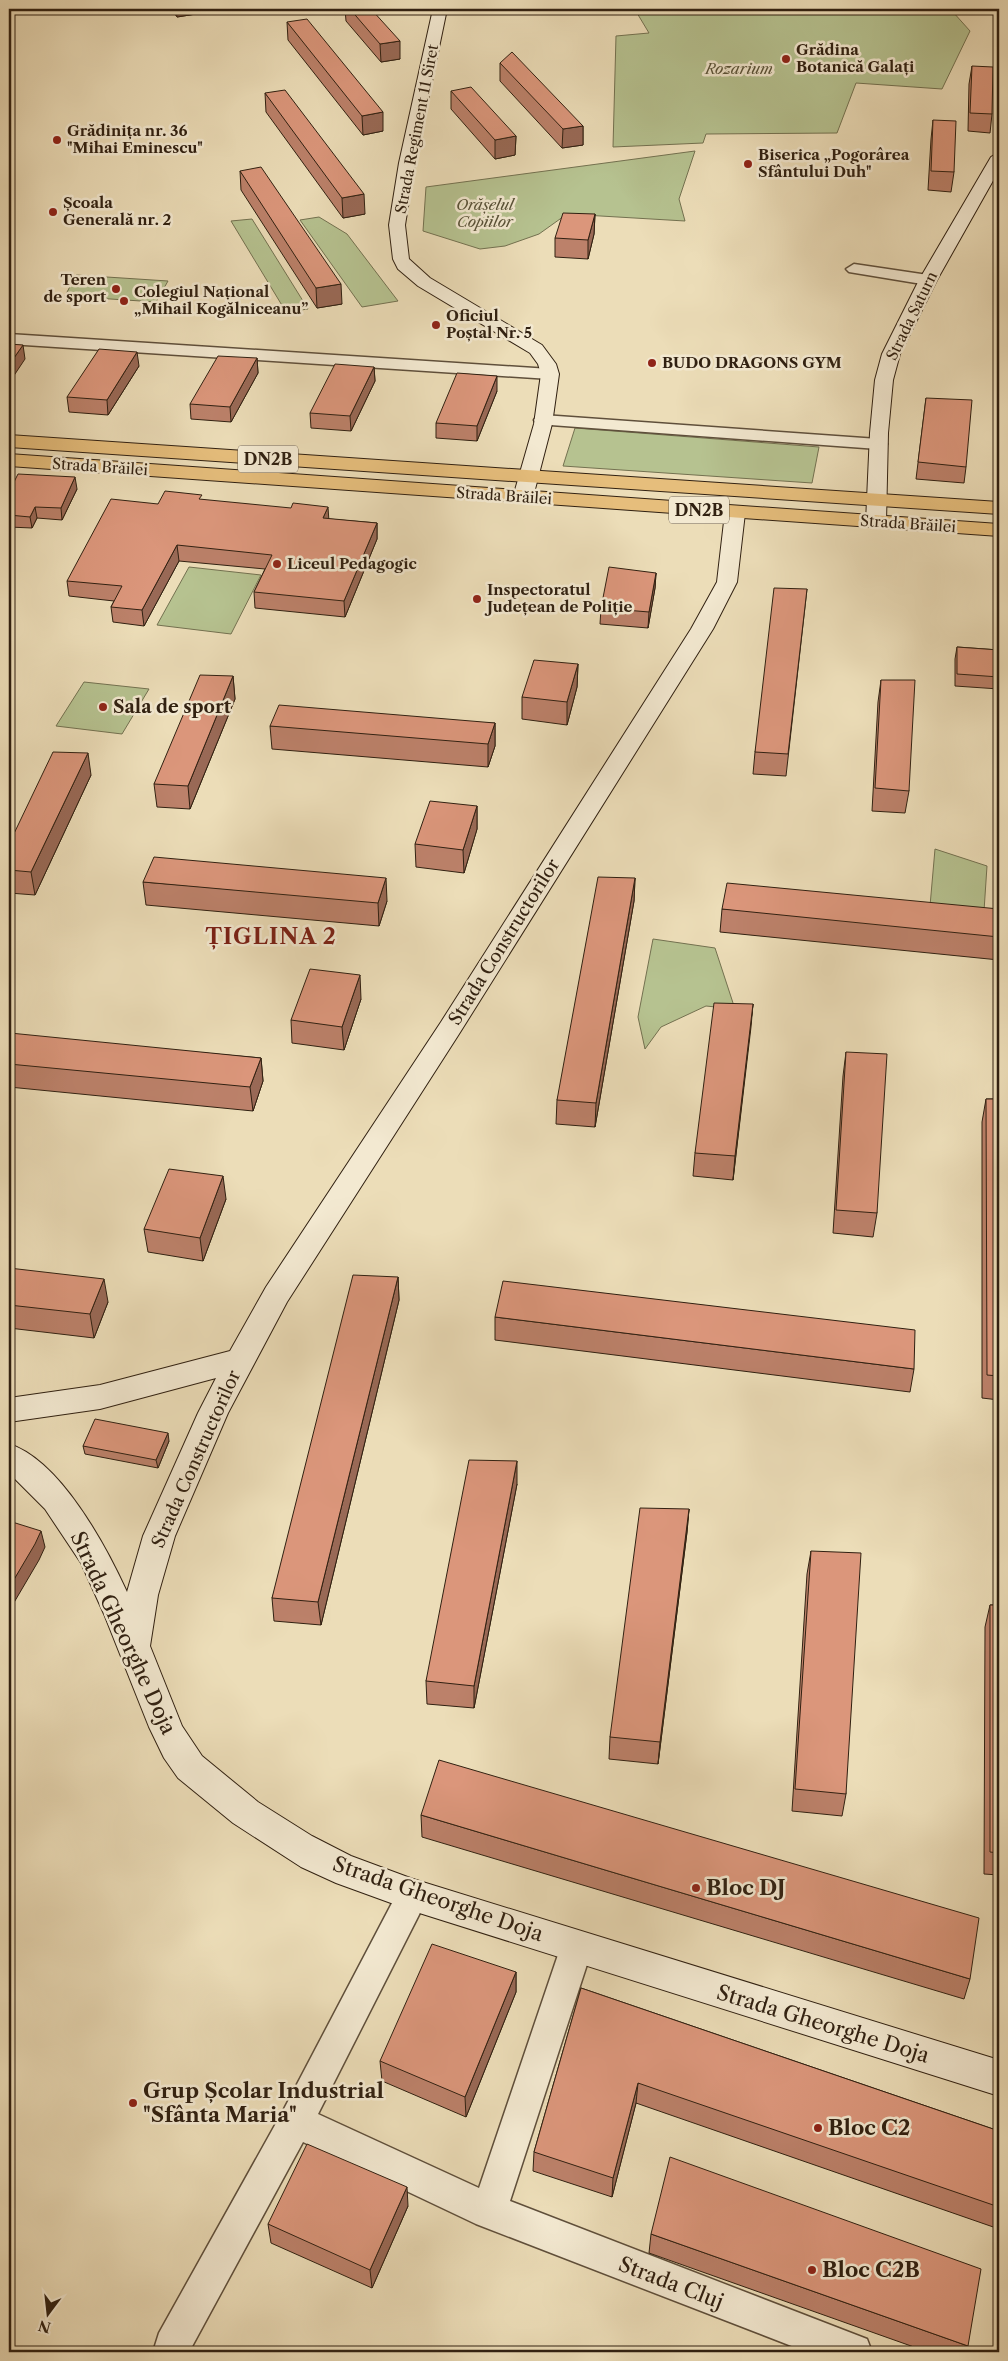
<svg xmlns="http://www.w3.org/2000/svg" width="1008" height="2361" font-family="'Libre Caslon Text',serif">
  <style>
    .green { fill: #b6c290; stroke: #737150 }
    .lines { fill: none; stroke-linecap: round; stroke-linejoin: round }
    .street-casing { stroke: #5f4f3b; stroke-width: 3 }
    .secondary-casing { stroke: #302011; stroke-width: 2 }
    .primary-casing { stroke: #302011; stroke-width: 2 }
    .street { fill: #f3e9d1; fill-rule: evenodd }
    .secondary { fill: #f3e9d1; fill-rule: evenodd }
    .primary { fill: #e6be7c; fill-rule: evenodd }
    .wall { fill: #bc816a; stroke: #302011 }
    .shaded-wall { fill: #996956; stroke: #302011 }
    .building { fill: #db967b; stroke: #302011 }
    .poi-dot { fill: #8f2418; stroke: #f3e9d1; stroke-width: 2 }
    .labels { text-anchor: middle; stroke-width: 5; stroke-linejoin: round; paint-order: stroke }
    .far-poi-label { font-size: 15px; font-weight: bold; fill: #302011; stroke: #f3e9d1; text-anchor: start }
    .far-park-label { font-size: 15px; font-style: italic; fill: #585137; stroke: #f3e9d1 }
    .far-street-label { font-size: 15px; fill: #302011; stroke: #f3e9d1 }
    .shield { fill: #f3e9d1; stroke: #6a5c4b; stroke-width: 1 }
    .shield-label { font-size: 16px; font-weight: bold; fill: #302011 }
    .poi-label { font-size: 18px; font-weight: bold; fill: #302011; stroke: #f3e9d1; text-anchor: start }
    .street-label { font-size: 18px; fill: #302011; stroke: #f3e9d1 }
    .near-street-label { font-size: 21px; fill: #302011; stroke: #f3e9d1 }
    .near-poi-label { font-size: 21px; font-weight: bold; fill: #302011; stroke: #f3e9d1; text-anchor: start }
    .district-label { font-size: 22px; font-weight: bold; letter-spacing: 1px; fill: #7a1f14; stroke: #f3e9d1 }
  </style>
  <rect width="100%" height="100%" fill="#ecddb8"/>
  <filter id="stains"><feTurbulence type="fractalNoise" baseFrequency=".004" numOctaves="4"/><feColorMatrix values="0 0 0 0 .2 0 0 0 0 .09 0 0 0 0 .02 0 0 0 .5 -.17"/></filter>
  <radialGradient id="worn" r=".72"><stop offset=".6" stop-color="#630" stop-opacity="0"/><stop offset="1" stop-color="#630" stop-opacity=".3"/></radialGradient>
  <!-- green -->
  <g class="green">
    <polygon points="669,9 953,9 953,12 970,31 942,89 856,83 837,133 706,134 703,143 613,147 616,36 649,33 637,13"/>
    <polygon points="695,151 679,199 685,221 567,214 539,234 505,246 480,249 423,231 426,187"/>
    <polygon points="319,217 347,234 398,301 362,307 300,220"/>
    <polygon points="252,219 308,309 286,312 231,221"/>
    <polygon points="76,275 168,281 156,302 65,296"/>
    <polygon points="575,428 819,447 812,483 563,466"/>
    <polygon points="189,567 261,575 231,634 157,625"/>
    <polygon points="84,682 149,689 122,734 56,726"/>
    <polygon points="935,849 987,866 984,911 930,906"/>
    <polygon points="653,939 715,948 735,1009 706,1006 661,1027 645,1049 638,1017"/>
  </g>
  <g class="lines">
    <!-- street casing -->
    <g class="street-casing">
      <g id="street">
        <polygon points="854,264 928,275 936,280 928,285 849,272 846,269"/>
        <polygon points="9,334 550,369 556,370 558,374 556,378 550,379 9,344"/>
        <polygon points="543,415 878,439 884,440 887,444 884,448 878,449 537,424 534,420 537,416"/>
        <polygon points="413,1880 424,1884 429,1895 318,2114 479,2188 561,1946 565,1935 577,1931 589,1935 593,1946 510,2201 867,2339 872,2352 807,2352 476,2224 303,2142 189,2352 153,2352 159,2333 284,2109 402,1884"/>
      </g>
    </g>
    <!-- secondary casing -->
    <g class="secondary-casing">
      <g id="secondary">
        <polygon points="433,9 447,9 415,163 405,225 409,259 430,278 542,345 556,364 559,374 552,424 533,497 530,501 516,501 513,497 534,424 541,374 538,364 530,353 418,286 398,269 393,259 389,225 399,163"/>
        <polygon points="999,152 999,170 937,280 900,354 893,380 888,433 886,522 883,526 876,528 869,526 866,522 870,433 875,380 882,354 919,280 991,157"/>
        <path d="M 735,507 L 742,509 L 745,513 L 737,582 L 713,629 L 459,1034 L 287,1302 L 228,1413 L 175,1536 L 158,1595 L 150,1646 L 182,1726 L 202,1756 L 258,1802 L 312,1836 L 351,1856 L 413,1879 L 999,2060 L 999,2096 L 413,1911 L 336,1883 L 301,1867 L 233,1823 L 178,1778 L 164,1758 L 149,1727 L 104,1614 L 81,1563 L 45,1509 L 9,1473 L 9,1444 C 60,1460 106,1546 127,1592 L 143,1536 L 198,1413 L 216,1378 L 100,1409 L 9,1422 L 9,1398 L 100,1385 L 230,1351 L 266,1287 L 441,1022 L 691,629 L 717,582 L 725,513 L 728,509 Z"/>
      </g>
    </g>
    <!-- primary casing -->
    <g class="primary-casing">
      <g id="primary">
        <polygon points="9,435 999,502 999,514 9,447"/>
        <polygon points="9,454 999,524 999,536 9,466"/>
      </g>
    </g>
    <!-- street -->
    <use href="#street" class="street"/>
    <!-- secondary -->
    <use href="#secondary" class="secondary"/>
    <!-- primary -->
    <use href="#primary" class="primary"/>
  </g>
  <!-- wall -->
  <g class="wall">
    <polygon points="171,9 196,9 196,14 177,17"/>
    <polygon points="345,9 371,9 400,59 381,62 346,21"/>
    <polygon points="287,22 383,131 363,135 288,40"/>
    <polygon points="500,63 583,126 583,145 562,148 500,81"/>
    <polygon points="972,66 992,114 990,133 968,131 969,84"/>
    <polygon points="451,91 516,136 515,155 495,159 451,109"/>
    <polygon points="265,93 365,214 343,218 266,112"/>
    <polygon points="933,120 954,172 951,192 928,190 931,139"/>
    <polygon points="240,171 342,304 317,308 241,190"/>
    <polygon points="595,214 594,234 588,259 555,257 555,238"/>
    <polygon points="257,358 258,373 231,422 191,419 190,404"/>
    <polygon points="139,366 108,415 69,412 67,397"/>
    <polygon points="374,367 375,381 351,431 311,428 310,413"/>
    <polygon points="497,391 477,441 436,438 436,423"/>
    <polygon points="926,398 966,467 964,483 916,479"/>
    <polygon points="77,489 62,520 37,518 32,528 9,527 9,492"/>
    <polygon points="203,500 329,519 377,523 377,539 345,617 255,608 254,592 265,569 179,561 144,626 113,622 111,607 114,601 69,596 67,581 158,504"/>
    <polygon points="656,573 655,588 648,628 600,624 601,608"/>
    <polygon points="807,589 786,776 753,774 755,752"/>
    <polygon points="957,647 999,650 999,689 955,686 955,659"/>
    <polygon points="578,664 577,687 567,725 522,719 522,697"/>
    <polygon points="233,676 235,699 190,809 157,807 154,784"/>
    <polygon points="881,680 909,791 905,813 872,811 878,702"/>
    <polygon points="999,716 999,852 995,852 995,739"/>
    <polygon points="495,723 495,746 488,767 272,749 270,726"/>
    <polygon points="91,775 35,895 9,893 9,844"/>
    <polygon points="477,806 477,829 464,873 416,867 415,844"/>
    <polygon points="635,878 634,901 595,1127 556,1124 557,1100"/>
    <polygon points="143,882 387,901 379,926 146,905"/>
    <polygon points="722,909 999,909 999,960 720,932"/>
    <polygon points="361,999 344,1050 292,1043 291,1020"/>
    <polygon points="753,1004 733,1180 693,1176 695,1153"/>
    <polygon points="9,1036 261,1058 263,1081 253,1111 9,1087"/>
    <polygon points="846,1052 877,1213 873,1237 833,1233 843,1076"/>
    <polygon points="986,1099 999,1099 999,1400 982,1398 982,1122"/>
    <polygon points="226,1199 203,1261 148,1252 144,1229"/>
    <polygon points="9,1268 108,1302 94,1338 9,1328"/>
    <polygon points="398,1277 399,1300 321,1625 274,1621 272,1598"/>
    <polygon points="495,1317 914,1369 910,1392 495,1340"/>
    <polygon points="169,1441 158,1468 85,1454 83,1446"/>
    <polygon points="517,1484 474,1708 427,1704 426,1681"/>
    <polygon points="689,1509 687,1532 658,1764 609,1759 610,1737"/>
    <polygon points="811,1551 846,1794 842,1816 792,1811 807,1574"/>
    <polygon points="990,1605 999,1605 999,1875 984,1874 985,1627"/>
    <polygon points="421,1815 970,1979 964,1999 422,1837"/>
    <polygon points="516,1972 516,1992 466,2117 382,2081 380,2061"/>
    <polygon points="581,1988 999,2131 999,2229 636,2103 612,2197 533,2171 534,2152"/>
    <polygon points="408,2206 372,2288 271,2243 268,2224"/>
    <polygon points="651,2234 968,2346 966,2352 928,2352 649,2253"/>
  </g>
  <!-- shaded-wall -->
  <g class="shaded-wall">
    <polygon points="176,9 196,9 196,14 177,17"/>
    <polygon points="400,41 400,59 381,62 380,44"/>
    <polygon points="383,112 383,131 363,135 362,116"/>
    <polygon points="583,126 583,145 562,148 563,129"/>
    <polygon points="516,136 515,155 495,159 495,140"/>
    <polygon points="364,194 365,214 343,218 342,198"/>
    <polygon points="595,214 594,234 588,259 588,240"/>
    <polygon points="341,284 342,304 317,308 316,288"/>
    <polygon points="23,345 25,359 9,383 9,365"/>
    <polygon points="137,352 139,366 108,415 107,400"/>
    <polygon points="257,358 258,373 231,422 230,407"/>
    <polygon points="374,367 375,381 351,431 350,416"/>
    <polygon points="497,376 497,391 477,441 477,426"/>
    <polygon points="75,477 77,489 62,520 61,508"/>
    <polygon points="35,507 37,518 32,528 30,517"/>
    <polygon points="328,507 329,522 323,518"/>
    <polygon points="377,523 377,539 345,617 344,601"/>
    <polygon points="177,545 179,561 144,626 142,610"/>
    <polygon points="656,573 655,588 648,628 649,612"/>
    <polygon points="578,664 577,687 567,725 567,702"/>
    <polygon points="233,676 235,699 190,809 188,786"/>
    <polygon points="495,723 495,746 488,767 488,744"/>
    <polygon points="88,753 91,775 35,895 31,872"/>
    <polygon points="477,806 477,829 464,873 463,850"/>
    <polygon points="386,878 387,901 379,926 378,903"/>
    <polygon points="635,878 634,901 595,1127 596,1103"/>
    <polygon points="360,975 361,999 344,1050 342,1027"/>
    <polygon points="753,1004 751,1027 733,1180 735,1156"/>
    <polygon points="261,1058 263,1081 253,1111 250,1087"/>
    <polygon points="223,1176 226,1199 203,1261 200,1238"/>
    <polygon points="398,1277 399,1300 321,1625 318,1602"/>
    <polygon points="104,1279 108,1302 94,1338 90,1314"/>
    <polygon points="168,1433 169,1441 158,1468 156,1460"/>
    <polygon points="517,1461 517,1484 474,1708 474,1686"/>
    <polygon points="689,1509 687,1532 658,1764 660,1742"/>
    <polygon points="41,1531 45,1547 39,1560 9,1611 9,1588"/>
    <polygon points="516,1972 516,1992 466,2117 465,2097"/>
    <polygon points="638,2083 636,2103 612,2197 613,2178"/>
    <polygon points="407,2187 408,2206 372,2288 370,2270"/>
  </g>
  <!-- building -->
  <g class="building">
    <polygon points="350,9 371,9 400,41 380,44"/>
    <polygon points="307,19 383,112 362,116 287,22"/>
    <polygon points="512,52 583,126 563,129 500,63"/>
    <polygon points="972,66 993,67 992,114 970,113"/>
    <polygon points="471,87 516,136 495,140 451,91"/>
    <polygon points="285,90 364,194 342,198 265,93"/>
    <polygon points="933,120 956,121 954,172 931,171"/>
    <polygon points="261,167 341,284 316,288 240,171"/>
    <polygon points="563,213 595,214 588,240 555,238"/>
    <polygon points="9,344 23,345 9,365"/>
    <polygon points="99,349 137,352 107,400 67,397"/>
    <polygon points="218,356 257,358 230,407 190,404"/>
    <polygon points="335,364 374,367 350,416 310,413"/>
    <polygon points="457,373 497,376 477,426 436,423"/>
    <polygon points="926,398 972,400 966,467 918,462"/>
    <polygon points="18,474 75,477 61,508 35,507 30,517 9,515 9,492"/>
    <polygon points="165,491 202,495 199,499 291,508 293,503 328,507 323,518 377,523 344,601 254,592 272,555 177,545 142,610 111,607 122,586 67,581 111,499 158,504"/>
    <polygon points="609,567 656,573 649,612 601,608"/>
    <polygon points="774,588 807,589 788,754 755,752"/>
    <polygon points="957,647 999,650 999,677 957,674"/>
    <polygon points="534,660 578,664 567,702 522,697"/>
    <polygon points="200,675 233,676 188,786 154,784"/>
    <polygon points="881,680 915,680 909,791 875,788"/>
    <polygon points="279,705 495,723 488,744 270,726"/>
    <polygon points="53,752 88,753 31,872 9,870 9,844"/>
    <polygon points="430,801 477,806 463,850 415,844"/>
    <polygon points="154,857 386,878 378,903 143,882"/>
    <polygon points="598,877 635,878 596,1103 557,1100"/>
    <polygon points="727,883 999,909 999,937 722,909"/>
    <polygon points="310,969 360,975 342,1027 291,1020"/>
    <polygon points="714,1003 753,1004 735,1156 695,1153"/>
    <polygon points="10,1033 261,1058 250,1087 9,1064 9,1036"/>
    <polygon points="846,1052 887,1054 877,1213 836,1210"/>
    <polygon points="986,1099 999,1099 999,1376 987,1375"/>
    <polygon points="169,1169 223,1176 200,1238 144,1229"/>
    <polygon points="9,1268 104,1279 90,1314 9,1305"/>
    <polygon points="353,1275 398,1277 318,1602 272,1598"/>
    <polygon points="503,1281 915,1330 914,1369 495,1317"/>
    <polygon points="95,1419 168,1433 156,1460 83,1446"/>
    <polygon points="469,1460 517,1461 474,1686 426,1681"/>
    <polygon points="640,1508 689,1509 660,1742 610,1737"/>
    <polygon points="9,1521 41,1531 35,1544 9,1588"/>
    <polygon points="811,1551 861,1553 846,1794 795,1789"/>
    <polygon points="990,1605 999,1605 999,1853 990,1852"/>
    <polygon points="439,1760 979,1918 970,1979 421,1815"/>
    <polygon points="432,1944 516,1972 465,2097 380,2061"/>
    <polygon points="581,1988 999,2131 999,2207 638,2083 613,2178 534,2152"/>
    <polygon points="307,2144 407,2187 370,2270 268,2224"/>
    <polygon points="670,2157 981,2269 968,2346 651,2234"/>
  </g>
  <!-- markers -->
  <g class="poi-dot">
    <circle cx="786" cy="59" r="5"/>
    <circle cx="57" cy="140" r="5"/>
    <circle cx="748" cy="164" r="5"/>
    <circle cx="53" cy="212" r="5"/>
    <circle cx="116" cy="289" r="5"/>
    <circle cx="124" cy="301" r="5"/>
    <circle cx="436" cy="325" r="5"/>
    <circle cx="652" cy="363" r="5"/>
    <circle cx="277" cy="564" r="5"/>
    <circle cx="477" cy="599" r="5"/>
    <circle cx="103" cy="707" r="5"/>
    <circle cx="696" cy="1888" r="5"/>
    <circle cx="133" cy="2103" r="5"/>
    <circle cx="818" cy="2128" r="5"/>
    <circle cx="812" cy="2270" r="5"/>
  </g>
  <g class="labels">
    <!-- far-poi labels -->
    <g class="far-poi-label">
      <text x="796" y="55">Grădina<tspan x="796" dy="17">Botanică Galați</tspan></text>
      <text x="67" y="136">Grădinița nr. 36<tspan x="67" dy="17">"Mihai Eminescu"</tspan></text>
      <text x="758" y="160">Biserica „Pogorârea<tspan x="758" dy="17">Sfântului Duh"</tspan></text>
      <text x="63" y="208">Școala<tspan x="63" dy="17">Generală nr. 2</tspan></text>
      <text x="106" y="285" text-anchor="end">Teren<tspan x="106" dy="17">de sport</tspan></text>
      <text x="134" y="297">Colegiul Național<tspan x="134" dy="17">„Mihail Kogălniceanu”</tspan></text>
      <text x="446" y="321">Oficiul<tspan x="446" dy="17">Poștal Nr. 5</tspan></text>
      <text x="662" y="368">BUDO DRAGONS GYM</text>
      <text x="287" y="569">Liceul Pedagogic</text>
      <text x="487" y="595">Inspectoratul<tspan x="487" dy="17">Județean de Poliție</tspan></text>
    </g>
    <!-- far-park labels -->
    <g class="far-park-label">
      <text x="739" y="74">Rozarium</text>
      <text x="485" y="210">Orășelul<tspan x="485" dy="17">Copiilor</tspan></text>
    </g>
    <!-- far-street labels -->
    <g class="far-street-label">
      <text transform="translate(417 129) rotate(-79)" y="5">Strada Regiment 11 Siret</text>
      <text transform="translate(912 316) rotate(-64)" y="5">Strada Saturn</text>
      <text transform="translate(100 467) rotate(4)" y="5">Strada Brăilei</text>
      <text transform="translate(504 496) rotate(4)" y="5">Strada Brăilei</text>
      <text transform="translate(908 524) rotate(4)" y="5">Strada Brăilei</text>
    </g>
    <!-- shield labels -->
    <g class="shield">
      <rect x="238" y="445.5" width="60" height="27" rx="4"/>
      <rect x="669" y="496.5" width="60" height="27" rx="4"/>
    </g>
    <g class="shield-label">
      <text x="268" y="465">DN2B</text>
      <text x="699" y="516">DN2B</text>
    </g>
    <!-- poi labels -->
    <g class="poi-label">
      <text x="113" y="713">Sala de sport</text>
    </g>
    <!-- street labels -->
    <g class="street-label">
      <text transform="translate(504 942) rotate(-58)" y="6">Strada Constructorilor</text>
      <text transform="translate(196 1459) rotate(-66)" y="6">Strada Constructorilor</text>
    </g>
    <!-- near-street labels -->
    <g class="near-street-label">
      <text transform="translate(123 1633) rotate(65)" y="7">Strada Gheorghe Doja</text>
      <text transform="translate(438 1899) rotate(19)" y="7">Strada Gheorghe Doja</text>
      <text transform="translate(823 2024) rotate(17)" y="7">Strada Gheorghe Doja</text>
      <text transform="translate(671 2283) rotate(21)" y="7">Strada Cluj</text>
    </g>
    <!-- near-poi labels -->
    <g class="near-poi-label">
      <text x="706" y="1895">Bloc DJ</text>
      <text x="143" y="2098">Grup Școlar Industrial<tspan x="143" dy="24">"Sfânta Maria"</tspan></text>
      <text x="828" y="2135">Bloc C2</text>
      <text x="822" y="2277">Bloc C2B</text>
    </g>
    <!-- district labels -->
    <g class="district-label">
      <text x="271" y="944">ȚIGLINA 2</text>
    </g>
  </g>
  <!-- margin -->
  <rect width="1008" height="2361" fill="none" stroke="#ecddb8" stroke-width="30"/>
  <rect x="10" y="10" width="988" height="2341" fill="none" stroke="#302011" stroke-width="2.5"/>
  <rect x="15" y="15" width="978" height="2331" fill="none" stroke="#302011"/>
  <!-- north arrow -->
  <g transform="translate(48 2314) rotate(195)" stroke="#f3e9d1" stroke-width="4" paint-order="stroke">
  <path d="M0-4L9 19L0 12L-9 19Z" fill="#302011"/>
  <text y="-8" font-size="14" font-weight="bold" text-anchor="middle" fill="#302011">N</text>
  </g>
  <rect width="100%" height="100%" filter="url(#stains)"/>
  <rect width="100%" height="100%" fill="url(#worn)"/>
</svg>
